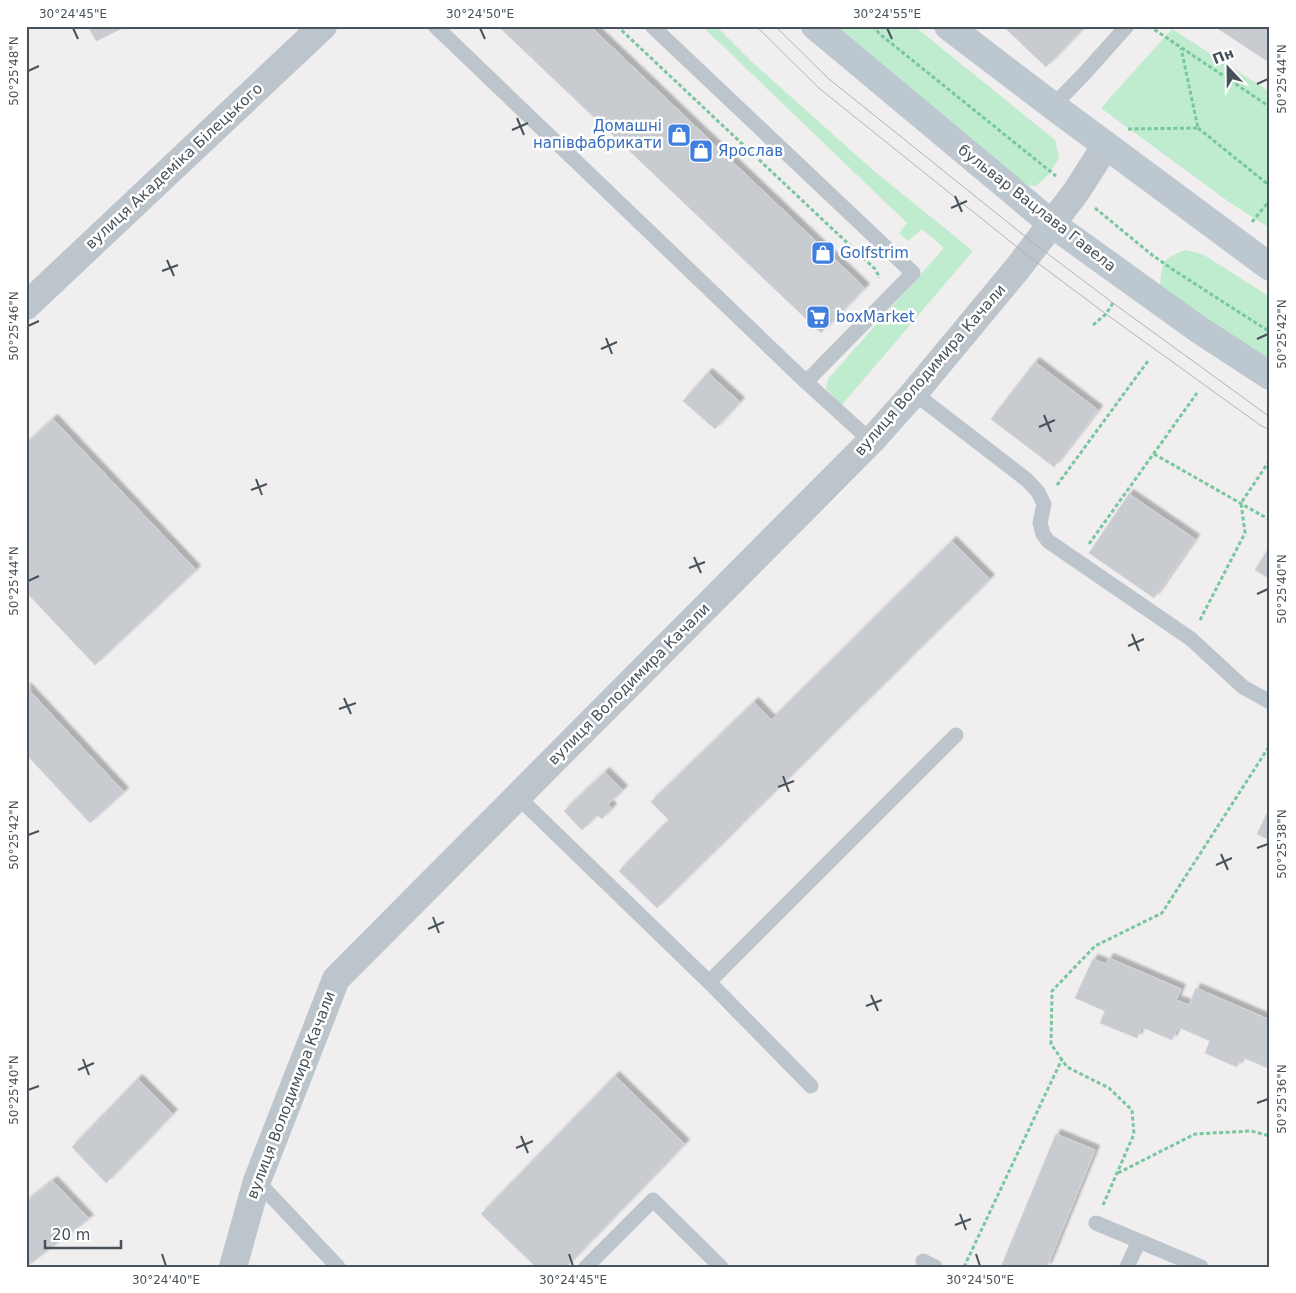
<svg xmlns="http://www.w3.org/2000/svg" width="1296" height="1293" font-family="'DejaVu Sans',sans-serif">
  <style>
    .green { fill: #bfebce }
    .building { fill: #c8cbd0; stroke: #d2d4d9; filter: url(#shadow) }
    .lines { fill: none; stroke-linecap: round; stroke-linejoin: round }
    .path { stroke: #79c79e; stroke-width: 3; stroke-dasharray: 4 2.5; stroke-linecap: butt }
    .lane { stroke: #bdc5cc; stroke-width: 15 }
    .street { stroke: #bdc5cc; stroke-width: 28 }
    .secondary { stroke: #bcc7d0; stroke-width: 28 }
    .tram { stroke: #b0b3b8; stroke-width: 1 }
    .ticks { fill: none; stroke: #47525a; stroke-width: 2 }
    .labels { text-anchor: middle; stroke-width: 5; stroke-linejoin: round; paint-order: stroke }
    .shop-label { font-size: 15px; fill: #366cbe; stroke: #fff; text-anchor: start }
    .street-label { font-size: 15px; fill: #47525a; stroke: #fff }
    .neatline { fill: none; stroke: #47525a; stroke-width: 2 }
    .ticks-label { font-size: 12px; text-anchor: middle; fill: #47525a }
  </style>
  <defs>
    <filter id="shadow"><feDropShadow dx="4.5" dy="-4.5" stdDeviation="1" flood-color="#0004"/></filter>
  </defs>
  <rect width="100%" height="100%" fill="#f0eeee"/>
  <!-- green -->
  <g class="green">
    <polygon points="702,26 716,26 752,62 874,171 973,251 841,406 826,388 828,379 944,248 922,229 908,241 899,233 907,223"/>
    <polygon points="837,26 914,26 1055,140 1059,158 1050,173 1036,186 1019,184"/>
    <polygon points="1172,29 1270,92 1270,228 1229,202 1101,108"/>
    <path d="M 1186,250 L 1204,255 L 1270,297 L 1270,368 L 1160,286 C 1162,263 1162,258 1186,250 Z"/>
  </g>
  <!-- building -->
  <g class="building">
    <polygon points="88,26 127,26 96,41"/>
    <polygon points="498,26 590,26 865,288 821,333"/>
    <polygon points="1003,26 1086,26 1046,67"/>
    <polygon points="1214,26 1270,26 1270,63"/>
    <polygon points="1035,362 1098,410 1054,467 991,419"/>
    <polygon points="708,373 740,402 715,429 683,401"/>
    <polygon points="53,419 196,570 95,665 26,592 26,444"/>
    <polygon points="1129,494 1195,539 1154,598 1089,553"/>
    <polygon points="952,541 990,579 657,908 619,871 669,820 651,802 754,702 771,720"/>
    <polygon points="1270,546 1270,579 1255,570"/>
    <polygon points="26,687 124,792 90,823 26,754"/>
    <polygon points="605,772 623,790 608,804 612,808 602,819 597,815 582,830 564,811"/>
    <polygon points="1270,807 1270,840 1257,834"/>
    <polygon points="1109,958 1181,989 1176,1000 1189,1005 1196,988 1270,1020 1270,1069 1242,1057 1237,1067 1205,1053 1210,1041 1178,1027 1172,1040 1142,1027 1137,1038 1100,1023 1105,1011 1075,998 1093,959 1106,964"/>
    <polygon points="615,1076 685,1144 566,1267 536,1267 481,1214"/>
    <polygon points="138,1079 173,1114 106,1183 72,1147"/>
    <polygon points="1056,1134 1095,1150 1047,1267 1001,1267"/>
    <polygon points="53,1181 89,1219 26,1267 26,1202"/>
  </g>
  <g class="lines">
    <!-- path -->
    <g class="path">
      <polyline points="617,26 875,269 879,276 879,278"/>
      <polyline points="872,26 881,35 1056,176"/>
      <polyline points="1149,26 1270,107"/>
      <polyline points="1198,128 1270,186"/>
      <polyline points="1128,129 1198,128 1181,48"/>
      <polyline points="1095,208 1152,255 1175,271 1270,332"/>
      <polyline points="1252,222 1270,200"/>
      <polyline points="1093,325 1106,314 1113,303"/>
      <polyline points="1154,454 1270,520"/>
      <polyline points="1057,485 1148,361"/>
      <polyline points="1089,544 1197,393"/>
      <polyline points="1200,620 1245,533 1241,503 1270,460"/>
      <polyline points="1118,1173 1195,1134 1251,1131 1270,1136"/>
      <polyline points="1103,1205 1134,1134 1132,1110 1109,1088 1067,1067 1051,1044 1052,991 1095,946 1162,913 1270,745"/>
      <polyline points="964,1267 1062,1059"/>
    </g>
    <!-- lane -->
    <g class="lane">
      <polyline points="435,26 806,382 871,441"/>
      <polyline points="652,26 913,273 806,382"/>
      <polyline points="1053,106 1084,74 1127,26"/>
      <polyline points="914,393 1027,480 1038,492 1044,504 1040,523 1043,534 1048,541 1191,639 1243,687 1270,702"/>
      <polyline points="517,796 709,982 811,1086"/>
      <polyline points="709,982 956,735"/>
      <polyline points="257,1181 338,1267"/>
      <polyline points="1096,1223 1201,1267"/>
      <polyline points="923,1261 935,1267"/>
      <polyline points="586,1267 653,1200 721,1267"/>
      <polyline points="1127,1267 1139,1241"/>
    </g>
    <!-- street -->
    <g class="street">
      <polyline points="26,306 323,26"/>
      <polyline points="233,1267 257,1181 336,979 871,441 914,393 1017,269 1076,192 1106,145"/>
    </g>
    <!-- secondary -->
    <g class="secondary">
      <polyline points="815,26 1052,224 1198,329 1270,376"/>
      <polyline points="948,26 1053,106 1270,267"/>
    </g>
    <!-- tram -->
    <g class="tram">
      <polyline points="756,26 820,89 1027,255 1106,314 1260,425 1270,430"/>
      <polyline points="775,26 829,79 1036,245 1113,303 1270,417"/>
    </g>
  </g>
  <!-- ticks -->
  <path class="ticks" d="M 73,28 L 78,39M 480,28 L 485,39M 887,28 L 892,39M 28,71 L 39,66M 1257,84 L 1268,79M 517,118 L 524,135M 512,130 L 528,123M 955,196 L 962,212M 951,208 L 967,201M 167,260 L 174,276M 162,271 L 178,265M 28,326 L 39,321M 606,338 L 612,354M 1257,339 L 1268,334M 601,349 L 617,342M 1044,415 L 1051,432M 1039,427 L 1055,420M 256,479 L 262,495M 251,490 L 267,484M 694,557 L 701,573M 689,568 L 705,562M 28,581 L 39,576M 1257,594 L 1268,589M 1132,634 L 1139,651M 1128,646 L 1144,639M 344,698 L 351,714M 339,709 L 356,703M 783,776 L 789,792M 778,787 L 794,781M 28,835 L 39,831M 1257,848 L 1268,844M 1221,854 L 1228,870M 1216,865 L 1232,858M 433,917 L 439,933M 428,929 L 444,922M 871,995 L 878,1011M 866,1006 L 882,1000M 83,1059 L 89,1075M 78,1070 L 94,1063M 28,1090 L 39,1086M 1257,1103 L 1268,1099M 521,1136 L 528,1153M 516,1148 L 533,1141M 960,1214 L 966,1230M 955,1225 L 971,1219M 162,1254 L 166,1266M 569,1254 L 573,1266M 976,1254 L 980,1266"/>
  <!-- icons -->
  <defs>
    <g id="shop-square" transform="scale(1.25)"><rect x="-9" y="-9" width="18" height="18" rx="4" fill="#3f7fe0" stroke="#fff"/><path d="M-5-2.5h2.3a2.7 3.5 0 0 1 5.4 0H5L5.5 6h-11ZM-1.5-2.5h3a1.5 2.3 0 0 0-3 0Z" fill="#fff"/></g>
    <g id="supermarket-square" transform="scale(1.25)"><rect x="-9" y="-9" width="18" height="18" rx="4" fill="#3f7fe0" stroke="#fff"/><path d="M-6-5.5h2.5l.6 2H6L4.5 2H-2.5L-4.4-4H-6ZM-1.5 3.2a1.3 1.3 0 1 0 .1 0ZM3 3.2a1.3 1.3 0 1 0 .1 0Z" fill="#fff"/></g>
  </defs>
  <g fill-rule="evenodd">
    <use href="#shop-square" x="679" y="135"/>
    <use href="#shop-square" x="701" y="151"/>
    <use href="#shop-square" x="823" y="253"/>
    <use href="#supermarket-square" x="818" y="317"/>
  </g>
  <g class="labels">
    <!-- shop labels -->
    <g class="shop-label">
      <text x="662" y="131" text-anchor="end">Домашні<tspan x="662" dy="17">напівфабрикати</tspan></text>
      <text x="718" y="156">Ярослав</text>
      <text x="840" y="258">Golfstrim</text>
      <text x="836" y="322">boxMarket</text>
    </g>
    <!-- street labels -->
    <g class="street-label">
      <text transform="translate(174 166) rotate(-43)" y="5">вулиця Академіка Білецького</text>
      <text transform="translate(1037 208) rotate(38)" y="5">бульвар Вацлава Гавела</text>
      <text transform="translate(930 370) rotate(-49)" y="5">вулиця Володимира Качали</text>
      <text transform="translate(629 684) rotate(-45)" y="5">вулиця Володимира Качали</text>
      <text transform="translate(291 1095) rotate(-69)" y="5">вулиця Володимира Качали</text>
    </g>
  </g>
  <!-- border -->
  <rect width="1296" height="1293" fill="none" stroke="#ffffff" stroke-width="55"/>
  <!-- north arrow -->
  <g transform="translate(1228 68) rotate(338)" stroke="#ffffff" stroke-width="4" paint-order="stroke">
  <path d="M0-4L9 19L0 12L-9 19Z" fill="#47525a"/>
  <text y="-8" font-size="14" font-weight="bold" text-anchor="middle" fill="#47525a">Пн</text>
  </g>
  <!-- scale -->
  <path d="M45 1240v8h76v-8" fill="none" stroke="#47525a" stroke-width="2.5"/>
  <text x="52" y="1240" font-size="15" fill="#47525a" stroke="#ffffff" stroke-width="4" paint-order="stroke">20 m</text>
  <rect x="28" y="28" width="1240" height="1238" class="neatline"/>
  <g class="ticks-label">
    <text x="73" y="18">30°24'45"E</text>
    <text x="480" y="18">30°24'50"E</text>
    <text x="887" y="18">30°24'55"E</text>
    <text transform="translate(14 71) rotate(-90)" y="4">50°25'48"N</text>
    <text transform="translate(1282 79) rotate(-90)" y="4">50°25'44"N</text>
    <text transform="translate(14 326) rotate(-90)" y="4">50°25'46"N</text>
    <text transform="translate(1282 334) rotate(-90)" y="4">50°25'42"N</text>
    <text transform="translate(14 581) rotate(-90)" y="4">50°25'44"N</text>
    <text transform="translate(1282 589) rotate(-90)" y="4">50°25'40"N</text>
    <text transform="translate(14 835) rotate(-90)" y="4">50°25'42"N</text>
    <text transform="translate(1282 844) rotate(-90)" y="4">50°25'38"N</text>
    <text transform="translate(14 1090) rotate(-90)" y="4">50°25'40"N</text>
    <text transform="translate(1282 1099) rotate(-90)" y="4">50°25'36"N</text>
    <text x="166" y="1284">30°24'40"E</text>
    <text x="573" y="1284">30°24'45"E</text>
    <text x="980" y="1284">30°24'50"E</text>
  </g>
</svg>
